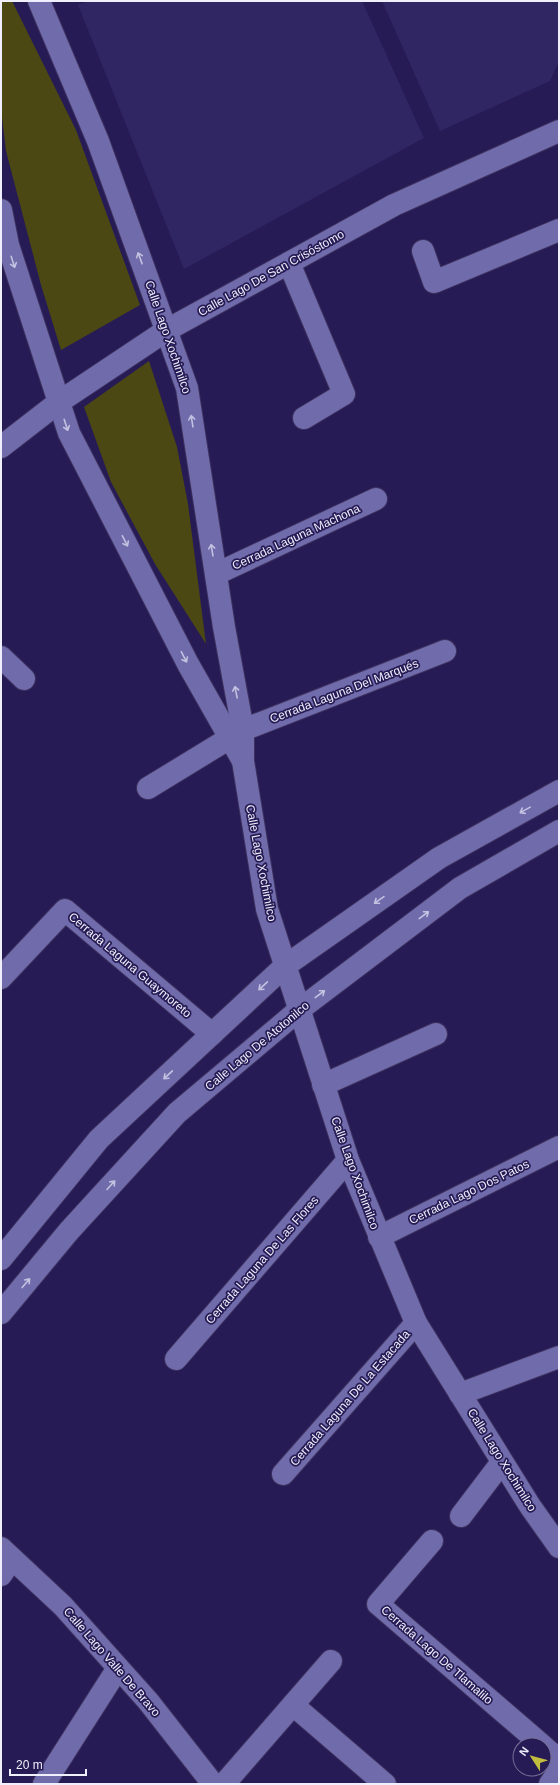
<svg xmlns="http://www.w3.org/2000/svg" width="560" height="1785" font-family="Helvetica,sans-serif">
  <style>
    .built { fill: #312664 }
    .green { fill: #4b4814 }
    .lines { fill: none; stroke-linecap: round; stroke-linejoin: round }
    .street-casing { stroke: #3d315f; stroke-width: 24 }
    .street { stroke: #706bab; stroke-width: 22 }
    .oneway { stroke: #c3c1e0 }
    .labels { text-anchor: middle; stroke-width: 3.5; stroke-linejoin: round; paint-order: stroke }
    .street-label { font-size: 12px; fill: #efeffd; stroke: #261b54 }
  </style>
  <rect width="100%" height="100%" fill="#261b54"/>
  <!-- built -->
  <g class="built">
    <polygon points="88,1 362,1 424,138 184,269 78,5"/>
    <polygon points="382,1 559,1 559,61 550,81 440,131"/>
  </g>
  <!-- green -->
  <g class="green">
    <polygon points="1,1 12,1 76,130 140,305 61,350 41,285 6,151 1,109"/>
    <polygon points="149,361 177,447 188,504 206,644 155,564 111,482 84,407"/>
  </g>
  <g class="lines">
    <!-- street casing -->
    <g class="street-casing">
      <g id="street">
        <polyline points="39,1 98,141 187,388 224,627 243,730 243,761 267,909 348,1160 416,1323 530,1506 559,1547"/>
        <polyline points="1,210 8,245 69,433 188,664 243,761"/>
        <polyline points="423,251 434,282 559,230"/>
        <polyline points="289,263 344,394 304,418"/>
        <polyline points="1,447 59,402 167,330 394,205 559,131"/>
        <polyline points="216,574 376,499"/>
        <polyline points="1,657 24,679"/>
        <polyline points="148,788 243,730 445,651"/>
        <polyline points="1,978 65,910 212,1034"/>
        <polyline points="323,1085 436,1034"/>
        <polyline points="379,1237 559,1147"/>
        <polyline points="1,1259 99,1139 285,966 439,858 559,791"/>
        <polyline points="1,1313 69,1231 177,1113 299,1010 460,888 559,831"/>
        <polyline points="176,1359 348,1160"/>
        <polyline points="460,1394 559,1357"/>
        <polyline points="283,1474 416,1323"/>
        <polyline points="461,1516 502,1462"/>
        <polyline points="432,1541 378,1604 542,1745"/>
        <polyline points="1,1548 63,1606 148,1701 213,1784"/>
        <polyline points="1,1575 12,1559"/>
        <polyline points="293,1705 385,1784"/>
        <polyline points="544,1747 559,1760"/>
        <polyline points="44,1784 118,1668"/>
        <polyline points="224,1784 331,1661"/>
        <polyline points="550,1784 559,1771"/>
      </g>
    </g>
    <!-- street -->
    <use href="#street" class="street"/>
  </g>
  <!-- one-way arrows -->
  <defs><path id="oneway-shaft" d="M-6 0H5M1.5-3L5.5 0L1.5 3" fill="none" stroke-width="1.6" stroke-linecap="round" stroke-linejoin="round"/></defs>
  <g class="oneway">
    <use href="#oneway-shaft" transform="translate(140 258) rotate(-110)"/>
    <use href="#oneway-shaft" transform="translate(13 262) rotate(72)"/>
    <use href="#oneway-shaft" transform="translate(192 421) rotate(-99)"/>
    <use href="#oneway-shaft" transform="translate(66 425) rotate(72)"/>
    <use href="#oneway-shaft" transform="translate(125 541) rotate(63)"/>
    <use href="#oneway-shaft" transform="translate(212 550) rotate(-99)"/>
    <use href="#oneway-shaft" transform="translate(184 657) rotate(63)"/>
    <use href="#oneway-shaft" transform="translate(236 692) rotate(-101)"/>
    <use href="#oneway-shaft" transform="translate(525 810) rotate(151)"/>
    <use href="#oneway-shaft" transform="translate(379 900) rotate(145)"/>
    <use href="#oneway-shaft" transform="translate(424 915) rotate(-37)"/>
    <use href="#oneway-shaft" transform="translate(263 986) rotate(137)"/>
    <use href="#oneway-shaft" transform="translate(320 994) rotate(-37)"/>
    <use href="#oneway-shaft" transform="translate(168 1075) rotate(137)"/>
    <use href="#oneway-shaft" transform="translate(111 1185) rotate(-48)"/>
    <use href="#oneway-shaft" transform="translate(26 1283) rotate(-50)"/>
  </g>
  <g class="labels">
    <!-- street labels -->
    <g class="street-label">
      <text transform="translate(271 273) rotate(-29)" y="4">Calle Lago De San Crisóstomo</text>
      <text transform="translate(168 337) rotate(71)" y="4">Calle Lago Xochimilco</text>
      <text transform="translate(296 537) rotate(-25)" y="4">Cerrada Laguna Machona</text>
      <text transform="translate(344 691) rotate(-21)" y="4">Cerrada Laguna Del Marqués</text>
      <text transform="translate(261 863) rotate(79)" y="4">Calle Lago Xochimilco</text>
      <text transform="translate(130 965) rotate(40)" y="4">Cerrada Laguna Guaymoreto</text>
      <text transform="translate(257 1046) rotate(-40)" y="4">Calle Lago De Atotonilco</text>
      <text transform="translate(355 1173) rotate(70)" y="4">Calle Lago Xochimilco</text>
      <text transform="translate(469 1192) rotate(-26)" y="4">Cerrada Lago Dos Patos</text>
      <text transform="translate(262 1260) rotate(-49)" y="4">Cerrada Laguna De Las Flores</text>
      <text transform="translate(350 1398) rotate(-49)" y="4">Cerrada Laguna De La Estacada</text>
      <text transform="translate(502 1460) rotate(58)" y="4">Calle Lago Xochimilco</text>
      <text transform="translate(437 1655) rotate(41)" y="4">Cerrada Lago De Tlamalilo</text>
      <text transform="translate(112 1662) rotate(49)" y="4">Calle Lago Valle De Bravo</text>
    </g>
  </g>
  <!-- border -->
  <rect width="560" height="1785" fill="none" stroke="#efeffd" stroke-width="4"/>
  <!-- north arrow -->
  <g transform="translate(532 1757) rotate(306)"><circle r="19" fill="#261b54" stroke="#767098"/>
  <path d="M0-3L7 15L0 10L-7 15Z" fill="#c3bd3e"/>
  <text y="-6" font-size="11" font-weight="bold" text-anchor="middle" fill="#efeffd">N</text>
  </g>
  <!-- scale -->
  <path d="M10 1769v6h76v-6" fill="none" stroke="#efeffd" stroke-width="2"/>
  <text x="16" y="1769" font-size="12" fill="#efeffd" stroke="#261b54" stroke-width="3" paint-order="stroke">20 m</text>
</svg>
